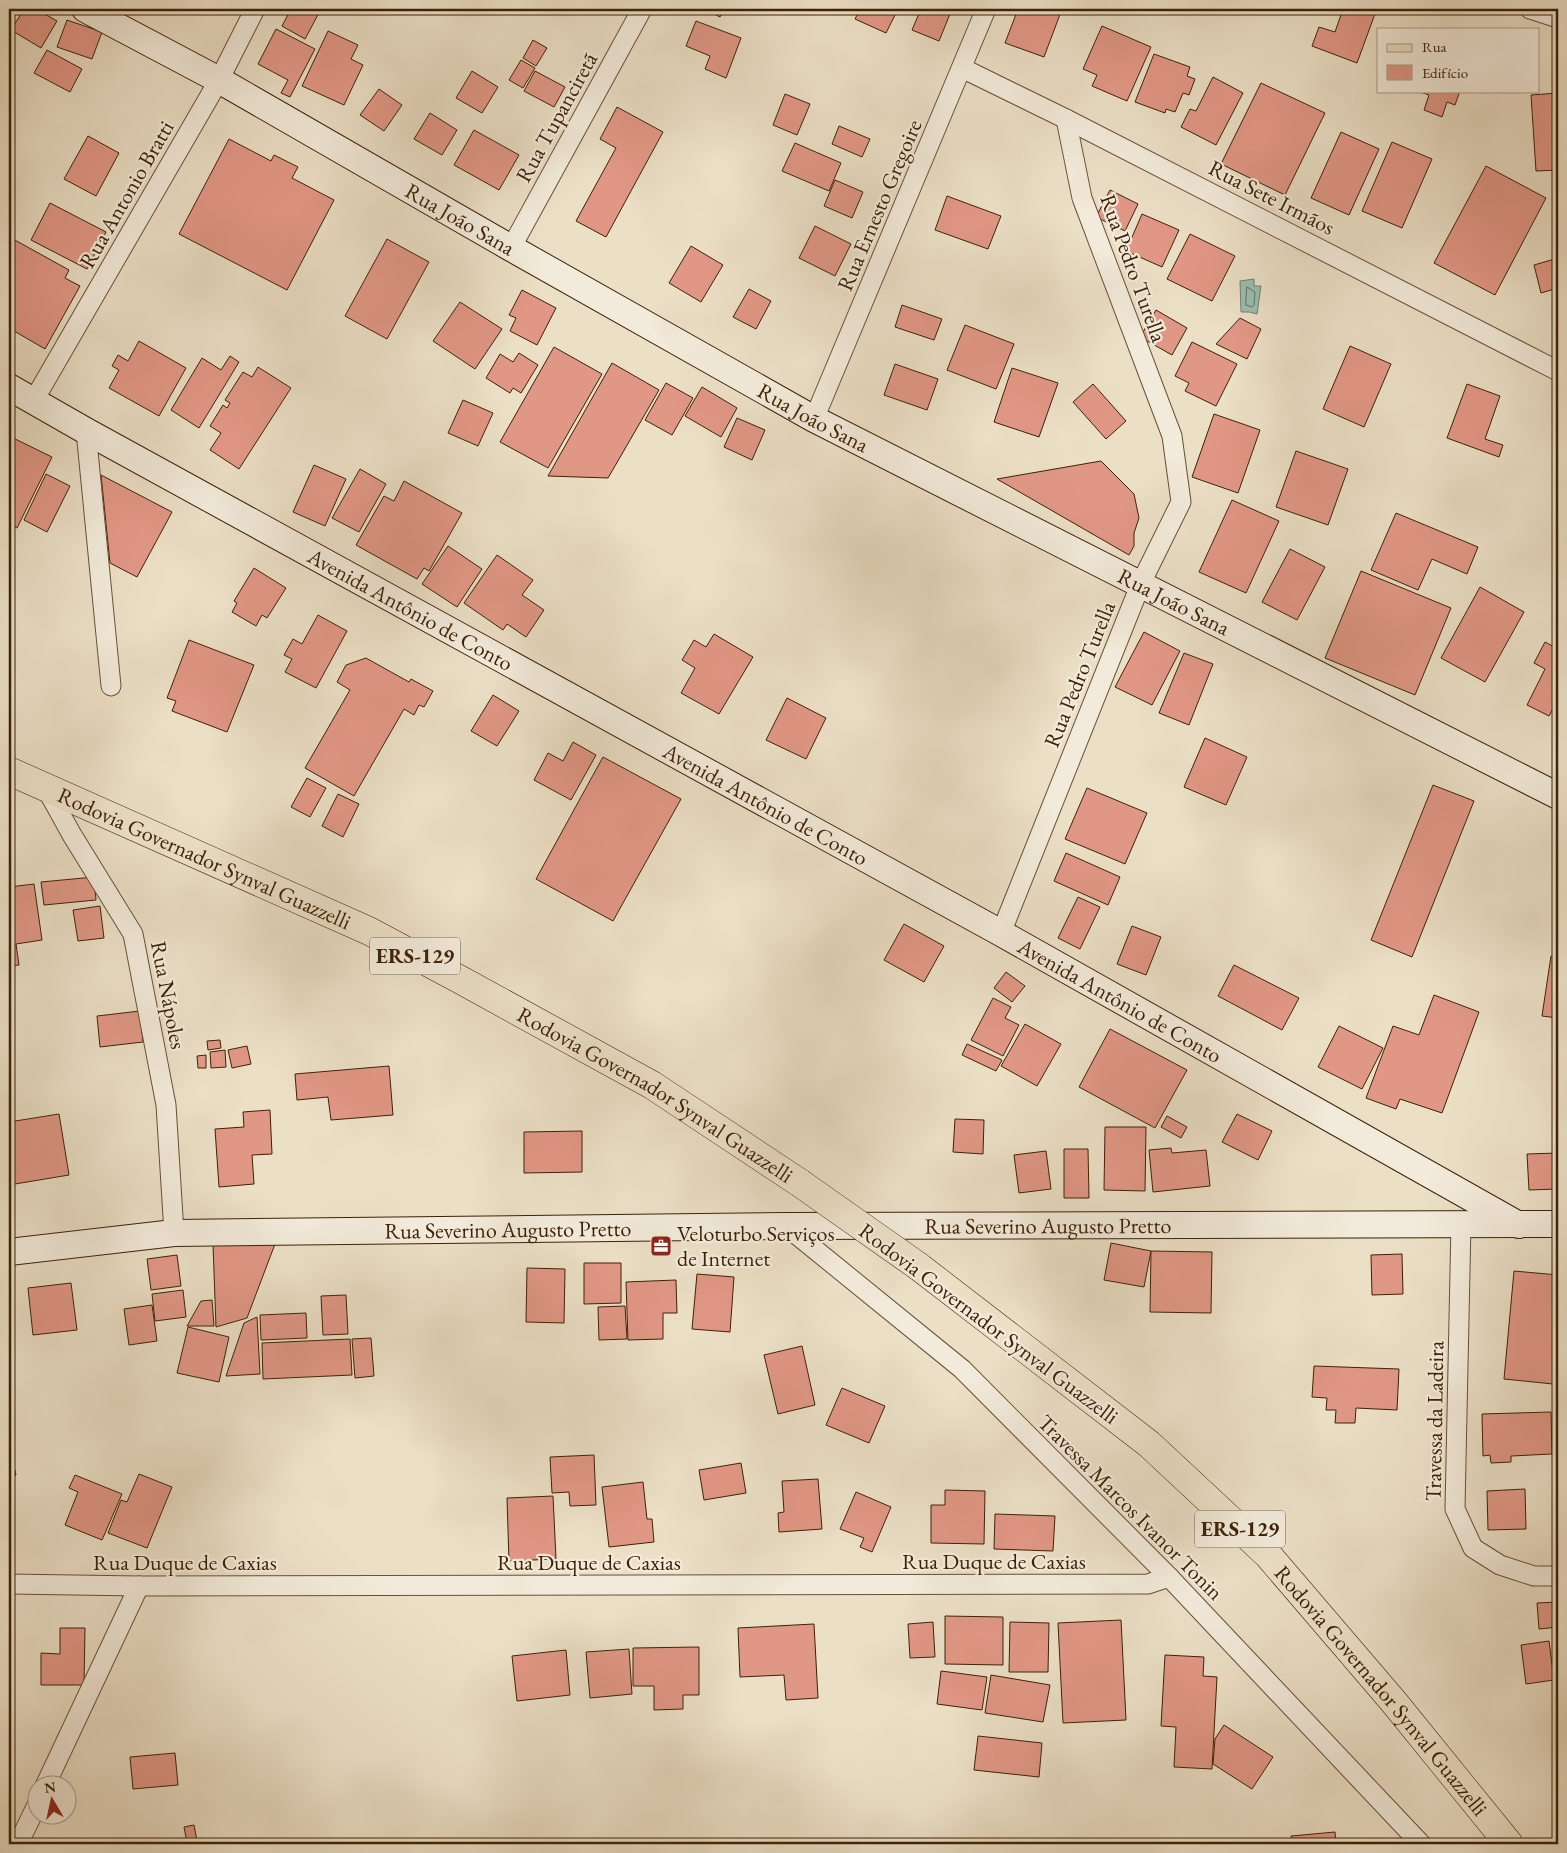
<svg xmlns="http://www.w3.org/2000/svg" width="1567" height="1853" font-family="'EB Garamond',serif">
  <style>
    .water { fill: #99bdb0; stroke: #747f6c }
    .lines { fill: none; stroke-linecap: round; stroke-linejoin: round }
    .shore { stroke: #6a705a; stroke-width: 1 }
    .building { fill: #e19786; stroke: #3c2205 }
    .street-casing { stroke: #685135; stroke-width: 21 }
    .secondary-casing { stroke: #3c2205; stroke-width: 28 }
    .primary-casing { stroke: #3c2205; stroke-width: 29 }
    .street { stroke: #f2eada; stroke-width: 19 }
    .secondary { stroke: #f2eada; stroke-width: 26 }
    .primary { stroke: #ebdfc6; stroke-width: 28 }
    .primary-bridge-casing { stroke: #3c2205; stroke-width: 29; stroke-linecap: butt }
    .primary-bridge { stroke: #ebdfc6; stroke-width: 28 }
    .labels { text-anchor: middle; stroke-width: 4.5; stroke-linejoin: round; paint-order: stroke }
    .shield { fill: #f2eada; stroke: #735e45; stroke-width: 1 }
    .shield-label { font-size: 21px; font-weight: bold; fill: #3c2205 }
    .street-label { font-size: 22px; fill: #3c2205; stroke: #f2eada }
    .poi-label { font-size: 22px; fill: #3c2205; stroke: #f2eada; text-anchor: start }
  </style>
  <rect width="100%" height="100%" fill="#ebdfc6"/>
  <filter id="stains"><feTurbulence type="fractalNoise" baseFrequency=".004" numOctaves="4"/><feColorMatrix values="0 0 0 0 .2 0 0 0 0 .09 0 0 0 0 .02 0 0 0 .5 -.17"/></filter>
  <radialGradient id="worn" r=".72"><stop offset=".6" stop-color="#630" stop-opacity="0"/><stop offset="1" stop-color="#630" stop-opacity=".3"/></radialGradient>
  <!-- water -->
  <polygon class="water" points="1254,279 1254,286 1261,286 1257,314 1249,312 1241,312 1240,281"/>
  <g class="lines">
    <!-- shore -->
    <polygon class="shore" points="1247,287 1255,292 1254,305 1252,307 1246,305"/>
  </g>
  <!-- building -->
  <g class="building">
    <polygon points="24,9 36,9 57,21 41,48 11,30"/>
    <polygon points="291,9 321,9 305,39 282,26"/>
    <polygon points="704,9 724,9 720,17"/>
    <polygon points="860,9 898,9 886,33 855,19"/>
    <polygon points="921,9 952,9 939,41 912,30"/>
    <polygon points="1018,9 1062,9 1044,57 1005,43"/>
    <polygon points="1343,9 1369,9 1376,11 1357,63 1312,46 1319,27 1335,32"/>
    <polygon points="67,20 102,32 92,59 57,47"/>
    <polygon points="696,21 741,38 726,78 705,69 710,56 686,46"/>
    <polygon points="1102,26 1151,47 1127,101 1092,86 1097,75 1083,69"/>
    <polygon points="276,29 315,49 290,97 281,93 288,80 258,64"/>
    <polygon points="328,31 358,45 351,59 363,65 344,105 302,86"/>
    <polygon points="533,40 547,48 536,66 523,58"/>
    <polygon points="47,50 82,69 70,92 34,73"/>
    <polygon points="1154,54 1190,67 1187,76 1195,79 1189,95 1183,93 1175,112 1166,109 1165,113 1135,102"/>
    <polygon points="521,60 535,68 523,88 509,80"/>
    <polygon points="472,71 498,87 482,113 456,98"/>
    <polygon points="535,71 565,87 554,107 524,91"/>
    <polygon points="1213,77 1243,93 1216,145 1181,127 1190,109 1196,111"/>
    <polygon points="1261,83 1325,113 1285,195 1221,164"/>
    <polygon points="379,89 402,105 384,131 360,115"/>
    <polygon points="1417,91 1460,91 1455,105 1447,102 1442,117 1424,110 1429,95"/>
    <polygon points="1558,93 1558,170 1536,171 1531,95"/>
    <polygon points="785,94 810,104 797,135 773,125"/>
    <polygon points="617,107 663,132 606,237 576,221 616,148 600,139"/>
    <polygon points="430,113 457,130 442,155 414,139"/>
    <polygon points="839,126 870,139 862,157 832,144"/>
    <polygon points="474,130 519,155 499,190 454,165"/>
    <polygon points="1341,132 1379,149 1349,215 1311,198"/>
    <polygon points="88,136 119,153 96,196 64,179"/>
    <polygon points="229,139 271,161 274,155 298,167 292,178 334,200 287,290 179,234"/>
    <polygon points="1392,142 1432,159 1402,228 1362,211"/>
    <polygon points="795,143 841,163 829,191 782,171"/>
    <polygon points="1486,166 1546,198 1495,295 1434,263"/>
    <polygon points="835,180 863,192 852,218 824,206"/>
    <polygon points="1110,190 1138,204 1125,231 1096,217"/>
    <polygon points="947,196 1001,216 988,249 935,230"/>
    <polygon points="50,203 106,232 87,269 31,240"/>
    <polygon points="1142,214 1179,230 1162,267 1126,251"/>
    <polygon points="815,226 851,244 835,276 799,258"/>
    <polygon points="1190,234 1235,256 1212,301 1167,279"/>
    <polygon points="13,239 69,270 65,278 80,286 45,349 9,328 9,246"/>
    <polygon points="387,239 429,262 387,339 345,316"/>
    <polygon points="691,246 723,265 701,302 669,283"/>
    <polygon points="1558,258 1558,288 1541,293 1534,265"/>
    <polygon points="749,289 771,301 756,329 733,317"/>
    <polygon points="522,290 556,308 537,345 510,331 516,318 509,315"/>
    <polygon points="460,302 502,329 475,369 433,341"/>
    <polygon points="902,305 942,319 934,340 895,327"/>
    <polygon points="1156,310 1187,328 1172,355 1140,337"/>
    <polygon points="1240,318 1261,329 1247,359 1216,344"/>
    <polygon points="965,325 1014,344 996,389 947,370"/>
    <polygon points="139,341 186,368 159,416 109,388 119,370 112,366 118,355 128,361"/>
    <polygon points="1192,342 1237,364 1216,406 1185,391 1189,383 1175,376"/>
    <polygon points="1350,346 1391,364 1364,427 1323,409"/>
    <polygon points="554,347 602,374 548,468 500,442"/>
    <polygon points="519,353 538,365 521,393 513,388 510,393 486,378 500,354 513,362"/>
    <polygon points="230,356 239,362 199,428 171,410 202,358 221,370"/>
    <polygon points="612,363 659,390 608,478 548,476"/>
    <polygon points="895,364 938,379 927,410 884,395"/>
    <polygon points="258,367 291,388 239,469 210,450 221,433 210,426 223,405 227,408 230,403 225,400 243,372 252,377"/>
    <polygon points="1012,368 1058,383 1039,437 994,422"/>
    <polygon points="666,383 693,398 672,435 645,420"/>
    <polygon points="1093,384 1126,421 1106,439 1073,402"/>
    <polygon points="1467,384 1500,396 1485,439 1503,445 1499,457 1447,438"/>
    <polygon points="702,387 737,408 721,437 685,416"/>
    <polygon points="463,400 493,413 478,446 448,433"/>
    <polygon points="1214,414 1260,430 1238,493 1192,477"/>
    <polygon points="737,418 765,430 752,460 724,447"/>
    <polygon points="9,436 52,457 17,528 9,524"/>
    <polygon points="1296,451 1348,469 1328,525 1276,507"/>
    <polygon points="1101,461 1134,494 1139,518 1134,533 1134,546 1129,555 997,479"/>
    <polygon points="314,465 346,479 325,526 293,512"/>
    <polygon points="360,469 386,484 359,532 332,518"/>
    <polygon points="46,474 70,486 47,532 24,520"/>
    <polygon points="101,475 172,512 137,577 110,563"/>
    <polygon points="404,481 462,513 429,571 424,568 417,579 356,545 384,496 394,501"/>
    <polygon points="1232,500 1279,521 1246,593 1199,572"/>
    <polygon points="1396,513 1478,547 1467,574 1432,559 1418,590 1371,570"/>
    <polygon points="448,546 482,569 457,607 422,584"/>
    <polygon points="1290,549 1325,567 1297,620 1262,602"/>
    <polygon points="497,555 533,580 522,595 544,610 526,637 507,624 503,630 464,603"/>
    <polygon points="254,568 286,588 267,618 262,615 256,626 232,612 237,603 234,601"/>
    <polygon points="1361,571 1451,608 1415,695 1325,658"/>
    <polygon points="1480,587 1524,612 1485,682 1441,658"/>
    <polygon points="318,615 347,631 316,688 285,672 292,659 284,655 293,639 302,644"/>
    <polygon points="1144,632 1180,651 1152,705 1115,687"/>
    <polygon points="714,634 753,657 719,714 681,693 695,668 682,660 694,640 706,647"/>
    <polygon points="189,640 254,665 227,732 172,711 176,701 167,698"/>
    <polygon points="1545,642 1558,649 1558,709 1554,707 1549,716 1527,705 1545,669 1534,663"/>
    <polygon points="1184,653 1213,664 1189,725 1159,713"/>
    <polygon points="366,658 409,682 411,679 433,691 424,707 419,705 414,715 404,709 354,796 305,768 350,690 337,682 346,665"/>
    <polygon points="493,695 519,711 497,746 471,731"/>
    <polygon points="787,698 826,718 806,759 766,740"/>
    <polygon points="1205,738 1247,757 1226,805 1184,787"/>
    <polygon points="573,742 596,755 571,800 534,780 548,753 563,761"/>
    <polygon points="603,757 681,799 613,921 536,879"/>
    <polygon points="307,778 326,788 310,817 291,807"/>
    <polygon points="1433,785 1474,801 1412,957 1371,940"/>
    <polygon points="1087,788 1147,813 1125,864 1065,839"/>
    <polygon points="338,794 359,804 343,837 322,826"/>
    <polygon points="1066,853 1120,877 1108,905 1054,881"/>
    <polygon points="94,877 96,900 44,905 41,882"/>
    <polygon points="34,884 42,940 16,944 19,965 9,966 9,887"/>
    <polygon points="1078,897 1100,907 1080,949 1058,938"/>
    <polygon points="100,906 104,938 78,941 73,910"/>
    <polygon points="904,924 944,946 924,982 884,960"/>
    <polygon points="1132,926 1161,937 1146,975 1117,964"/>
    <polygon points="1551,956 1558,957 1558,1018 1542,1016"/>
    <polygon points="1234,965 1299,998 1282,1030 1218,996"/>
    <polygon points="1006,972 1025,986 1012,1002 994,988"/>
    <polygon points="1434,995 1479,1012 1442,1113 1400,1099 1396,1109 1366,1098 1393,1026 1419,1035"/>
    <polygon points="993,998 1011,1007 1005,1018 1019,1025 1003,1056 971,1040"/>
    <polygon points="140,1011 143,1042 100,1047 97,1016"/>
    <polygon points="1025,1024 1061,1044 1037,1086 1001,1066"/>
    <polygon points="1339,1026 1383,1048 1362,1089 1318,1067"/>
    <polygon points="1110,1029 1187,1070 1155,1128 1079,1087"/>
    <polygon points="220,1040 221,1048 208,1050 207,1041"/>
    <polygon points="967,1044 1002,1060 996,1071 962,1055"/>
    <polygon points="247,1046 251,1064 232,1068 228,1050"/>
    <polygon points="225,1050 226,1067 211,1068 210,1052"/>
    <polygon points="206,1055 206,1068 198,1068 197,1056"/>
    <polygon points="389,1066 393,1115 331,1120 328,1097 297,1100 295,1074"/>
    <polygon points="270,1110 272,1154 252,1155 254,1184 219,1187 215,1129 244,1127 243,1112"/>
    <polygon points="59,1114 69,1175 9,1185 9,1122"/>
    <polygon points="1237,1114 1272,1131 1258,1160 1222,1142"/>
    <polygon points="1167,1116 1187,1127 1181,1138 1161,1127"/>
    <polygon points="955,1119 984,1120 983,1154 953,1152"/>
    <polygon points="1105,1127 1146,1127 1145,1191 1104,1190"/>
    <polygon points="582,1131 582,1172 524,1173 524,1132"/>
    <polygon points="1171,1148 1172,1153 1206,1150 1210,1186 1153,1192 1149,1150"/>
    <polygon points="1064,1149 1088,1149 1089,1198 1064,1198"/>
    <polygon points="1046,1151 1051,1189 1019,1193 1014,1155"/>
    <polygon points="1558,1153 1558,1189 1529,1190 1527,1154"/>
    <polygon points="1111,1243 1151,1251 1144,1287 1104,1280"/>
    <polygon points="213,1244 275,1244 247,1318 216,1327"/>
    <polygon points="1151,1251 1212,1252 1211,1313 1150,1312"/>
    <polygon points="1402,1254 1403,1294 1372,1295 1371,1255"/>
    <polygon points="177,1255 181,1286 151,1290 147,1259"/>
    <polygon points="584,1263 621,1263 621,1303 584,1304"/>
    <polygon points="527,1268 565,1269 564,1323 526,1322"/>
    <polygon points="1514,1271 1558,1275 1558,1327 1553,1384 1504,1379"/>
    <polygon points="697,1274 734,1277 730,1332 692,1329"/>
    <polygon points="676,1280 677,1313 663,1313 663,1339 628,1340 626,1282"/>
    <polygon points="71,1283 77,1330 33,1335 28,1288"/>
    <polygon points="183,1290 186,1317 155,1321 152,1294"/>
    <polygon points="9,1292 14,1333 9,1334"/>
    <polygon points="346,1295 348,1334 323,1335 321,1296"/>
    <polygon points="212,1300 214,1326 187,1326 201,1301"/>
    <polygon points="152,1305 157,1341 129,1345 124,1309"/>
    <polygon points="625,1306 627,1339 599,1340 598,1307"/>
    <polygon points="306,1313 307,1338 261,1340 260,1315"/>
    <polygon points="257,1317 260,1374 226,1376 244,1323"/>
    <polygon points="188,1327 229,1337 219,1382 177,1373"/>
    <polygon points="371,1338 374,1376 355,1378 352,1339"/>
    <polygon points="350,1339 352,1375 263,1379 262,1343"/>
    <polygon points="802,1346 815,1405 778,1414 764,1355"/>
    <polygon points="1314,1366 1399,1369 1397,1410 1356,1408 1355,1423 1335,1423 1336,1410 1326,1410 1327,1398 1312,1397"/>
    <polygon points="842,1388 885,1406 869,1443 826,1425"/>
    <polygon points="1551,1412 1552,1454 1511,1456 1511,1462 1491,1463 1490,1455 1483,1456 1482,1414"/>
    <polygon points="9,1445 16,1475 9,1477"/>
    <polygon points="594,1455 596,1505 570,1506 569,1492 552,1493 550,1457"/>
    <polygon points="741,1463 746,1493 704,1500 699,1470"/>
    <polygon points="139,1474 172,1487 147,1548 108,1533 121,1500 127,1502"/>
    <polygon points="75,1475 122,1494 102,1540 65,1525 78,1492 69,1488"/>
    <polygon points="818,1479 822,1529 779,1532 778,1513 784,1512 782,1481"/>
    <polygon points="643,1482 647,1519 652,1519 654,1542 609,1547 602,1487"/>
    <polygon points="1525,1489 1526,1529 1488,1530 1487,1491"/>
    <polygon points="945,1490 985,1491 984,1544 931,1543 931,1505 945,1505"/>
    <polygon points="856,1492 891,1507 872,1552 860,1547 864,1538 840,1529"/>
    <polygon points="553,1496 556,1559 509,1561 507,1498"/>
    <polygon points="995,1514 1055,1516 1053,1551 994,1549"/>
    <polygon points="1558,1602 1558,1627 1539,1629 1537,1603"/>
    <polygon points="945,1616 1003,1617 1003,1665 945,1664"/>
    <polygon points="1121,1620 1126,1720 1063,1723 1058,1623"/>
    <polygon points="933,1622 935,1657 910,1658 908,1624"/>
    <polygon points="1010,1622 1049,1623 1048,1672 1009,1672"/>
    <polygon points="814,1624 818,1698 786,1700 784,1675 740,1677 738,1628"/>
    <polygon points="60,1628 85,1628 84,1685 41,1685 41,1653 60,1654"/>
    <polygon points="1549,1641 1554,1680 1526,1684 1521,1645"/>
    <polygon points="699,1647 699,1695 683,1695 683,1709 654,1710 654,1686 633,1686 633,1648"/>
    <polygon points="629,1649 632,1694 590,1698 586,1652"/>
    <polygon points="566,1650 570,1695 517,1701 512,1656"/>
    <polygon points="1165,1655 1204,1657 1203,1676 1217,1677 1212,1769 1174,1767 1176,1727 1161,1726"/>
    <polygon points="941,1671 987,1677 982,1710 937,1704"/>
    <polygon points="991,1675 1050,1685 1043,1722 985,1713"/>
    <polygon points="1224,1725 1273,1757 1252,1789 1213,1764 1215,1739"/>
    <polygon points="978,1736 1042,1743 1039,1777 974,1770"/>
    <polygon points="175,1753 178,1785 133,1789 130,1757"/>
    <polygon points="194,1825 197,1841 187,1843 184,1827"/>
    <polygon points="1335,1832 1336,1844 1292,1844 1291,1836"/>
  </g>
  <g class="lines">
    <!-- street casing -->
    <g class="street-casing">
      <g id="street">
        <polyline points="1530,9 1558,18"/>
        <polyline points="962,68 1066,119 1558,371"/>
        <polyline points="511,248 642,9"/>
        <polyline points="34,400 219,80 255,9"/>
        <polyline points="814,419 986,9"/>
        <polyline points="86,431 111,686"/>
        <polyline points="46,788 72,835 133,934 166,1105 174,1233"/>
        <polyline points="1001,933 1141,583 1181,502 1172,436 1082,198 1066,119"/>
        <polyline points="1461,1224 1455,1509 1473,1548 1500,1565 1534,1576 1558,1576"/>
        <polyline points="786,1226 962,1369 1169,1577 1421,1844"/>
        <polyline points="9,1584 139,1586 1148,1584 1169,1577"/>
        <polyline points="45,1786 139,1586"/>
        <polyline points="18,1844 38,1803"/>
      </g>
    </g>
    <!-- secondary casing -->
    <g class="secondary-casing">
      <g id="secondary">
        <path id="s1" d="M 85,9 L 219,80 L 511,248 L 814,419 L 1558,796"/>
        <path id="s2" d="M 9,387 L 86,431 L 1001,933 L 1519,1225"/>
        <path id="s3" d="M 9,1252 L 174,1233 L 786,1226 L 1558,1224"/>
      </g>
    </g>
    <!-- primary casing -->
    <g class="primary-casing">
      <g id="primary">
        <path id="s4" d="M 9,771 L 369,931 L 459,979 L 652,1085 L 800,1183"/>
        <path id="s5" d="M 918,1266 L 1149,1444 L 1268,1555 L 1393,1701 L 1509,1844"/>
      </g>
    </g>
    <!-- street -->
    <use href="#street" class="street"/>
    <!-- secondary -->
    <use href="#secondary" class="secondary"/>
    <!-- primary -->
    <use href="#primary" class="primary"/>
    <!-- primary-bridge casing -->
    <g class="primary-bridge-casing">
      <polyline id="primary-bridge" points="800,1183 918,1266"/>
    </g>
    <!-- primary-bridge -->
    <use href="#primary-bridge" class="primary-bridge"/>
  </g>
  <!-- icons -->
  <defs>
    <g id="office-square" transform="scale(1.125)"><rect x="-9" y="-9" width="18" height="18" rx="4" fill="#8f2418" stroke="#f2eada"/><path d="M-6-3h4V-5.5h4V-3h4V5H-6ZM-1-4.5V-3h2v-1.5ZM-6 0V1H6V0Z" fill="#fff"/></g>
  </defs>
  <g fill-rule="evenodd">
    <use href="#office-square" x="661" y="1246"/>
  </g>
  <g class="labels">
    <!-- shield labels -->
    <g class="shield">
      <rect x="370" y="937.5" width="90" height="37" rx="4"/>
      <rect x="1195" y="1510.5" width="90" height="37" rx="4"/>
    </g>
    <g class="shield-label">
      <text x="415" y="963">ERS-129</text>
      <text x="1240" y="1536">ERS-129</text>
    </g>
    <!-- street labels -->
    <g class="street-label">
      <text transform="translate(556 117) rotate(-61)" y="8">Rua Tupanciretã</text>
      <text transform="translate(126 194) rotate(-60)" y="8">Rua Antonio Bratti</text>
      <text transform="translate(1272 197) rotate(27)" y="8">Rua Sete Irmãos</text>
      <text transform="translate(879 205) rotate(-67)" y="8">Rua Ernesto Gregoire</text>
      <text dy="8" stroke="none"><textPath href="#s1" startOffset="430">Rua João Sana</textPath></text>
      <text transform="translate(1134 268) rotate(70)" y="8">Rua Pedro Turella</text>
      <text dy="8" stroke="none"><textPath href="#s1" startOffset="835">Rua João Sana</textPath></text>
      <text dy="8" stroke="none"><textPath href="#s1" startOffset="1240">Rua João Sana</textPath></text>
      <text dy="8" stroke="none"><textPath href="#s2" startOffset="459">Avenida Antônio de Conto</textPath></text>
      <text transform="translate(1079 674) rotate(-68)" y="8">Rua Pedro Turella</text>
      <text dy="8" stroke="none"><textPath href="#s2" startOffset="864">Avenida Antônio de Conto</textPath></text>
      <text dy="8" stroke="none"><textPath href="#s4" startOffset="214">Rodovia Governador Synval Guazzelli</textPath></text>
      <text transform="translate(169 995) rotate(79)" y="8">Rua Nápoles</text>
      <text dy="8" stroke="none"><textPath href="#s2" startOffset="1269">Avenida Antônio de Conto</textPath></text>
      <text dy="8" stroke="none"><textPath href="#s4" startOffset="724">Rodovia Governador Synval Guazzelli</textPath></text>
      <text dy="8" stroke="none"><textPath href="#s3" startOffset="1040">Rua Severino Augusto Pretto</textPath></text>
      <text dy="8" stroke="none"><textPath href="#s3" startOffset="500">Rua Severino Augusto Pretto</textPath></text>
      <text transform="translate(989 1323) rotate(37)" y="8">Rodovia Governador Synval Guazzelli</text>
      <text transform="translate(1434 1421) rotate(-89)" y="8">Travessa da Ladeira</text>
      <text transform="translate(1131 1507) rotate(45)" y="8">Travessa Marcos Ivanor Tonin</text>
      <text x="994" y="1569">Rua Duque de Caxias</text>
      <text x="185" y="1570">Rua Duque de Caxias</text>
      <text x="589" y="1570">Rua Duque de Caxias</text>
      <text dy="8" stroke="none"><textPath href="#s5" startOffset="631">Rodovia Governador Synval Guazzelli</textPath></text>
    </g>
    <!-- poi labels -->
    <g class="poi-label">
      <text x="677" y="1241">Veloturbo Serviços<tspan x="677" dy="25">de Internet</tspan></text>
    </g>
  </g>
  <!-- margin -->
  <rect width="1567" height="1853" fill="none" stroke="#ebdfc6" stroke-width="30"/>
  <rect x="10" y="10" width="1547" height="1833" fill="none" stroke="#3c2205" stroke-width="2.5"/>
  <rect x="15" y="15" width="1537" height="1823" fill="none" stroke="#3c2205"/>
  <!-- legend -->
  <rect x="1377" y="28" width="162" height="65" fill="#f2eada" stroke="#a99a85"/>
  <rect x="1387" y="44" width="25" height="8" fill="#ebdfc6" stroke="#a99a85"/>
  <text x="1422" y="52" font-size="15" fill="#3c2205">Rua</text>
  <rect x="1387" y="65" width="25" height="15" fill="#e19786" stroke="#a99a85"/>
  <text x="1422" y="78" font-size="15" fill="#3c2205">Edifício</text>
  <!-- north arrow -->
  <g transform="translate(52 1800) rotate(351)"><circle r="24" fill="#f2eada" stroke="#a99a85"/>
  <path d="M0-4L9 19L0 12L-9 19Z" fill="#8f2418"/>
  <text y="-8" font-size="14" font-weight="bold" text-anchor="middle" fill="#3c2205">N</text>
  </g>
  <rect width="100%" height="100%" filter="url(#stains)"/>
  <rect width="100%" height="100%" fill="url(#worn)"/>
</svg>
